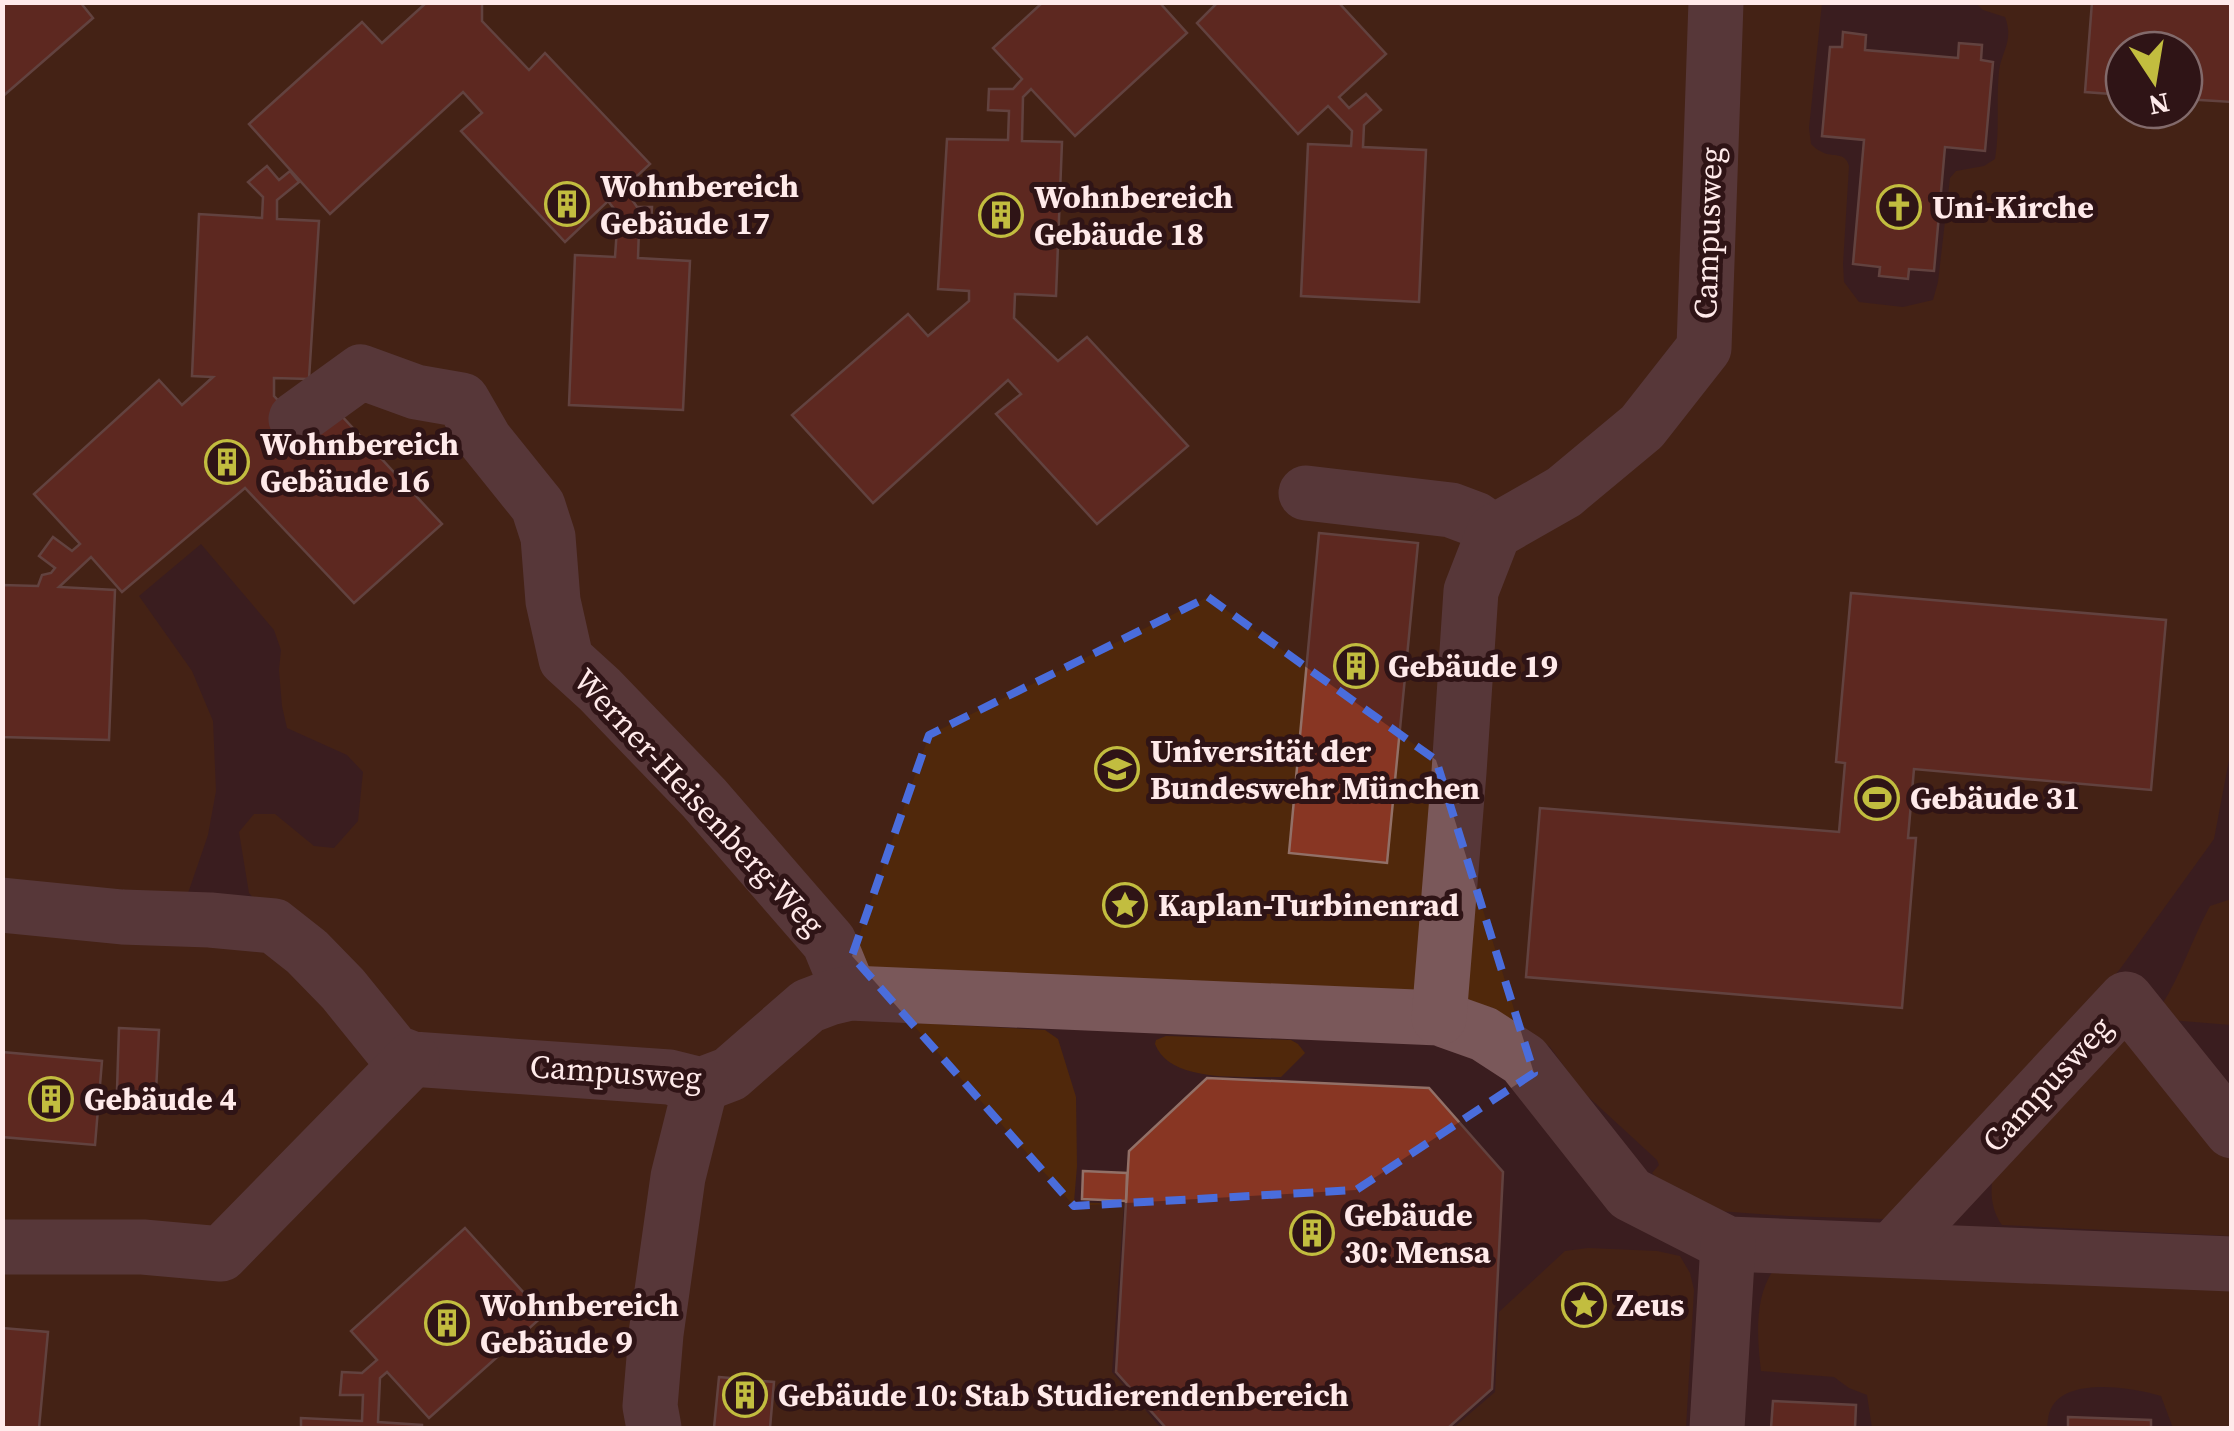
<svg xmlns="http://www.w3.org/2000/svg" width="2234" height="1431" font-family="'Source Serif 4',serif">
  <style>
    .green { fill: #50280b; fill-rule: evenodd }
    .building { fill: #883623; stroke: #927067; stroke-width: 2.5 }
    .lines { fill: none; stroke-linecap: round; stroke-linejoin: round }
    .minor { stroke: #7a585a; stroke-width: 55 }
    .marked { fill: none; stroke: #4a6ddc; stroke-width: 8; stroke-dasharray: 20 12; stroke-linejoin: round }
    .labels { text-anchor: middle; stroke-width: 10; stroke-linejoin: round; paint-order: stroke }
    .poi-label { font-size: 32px; font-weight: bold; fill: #ffeaea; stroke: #2f1416; text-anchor: start }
    .street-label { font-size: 32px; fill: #ffeaea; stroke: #2f1416 }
  </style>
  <rect width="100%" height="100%" fill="#3a1d1f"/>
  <!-- green -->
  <g class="green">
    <path d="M 2,3 L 1822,3 L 1809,128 L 1811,144 C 1814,147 1817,150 1822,152 C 1833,158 1845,151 1849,166 L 1843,264 L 1844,282 L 1859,302 L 1903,307 L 1933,300 L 1938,282 L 1950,178 L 1956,171 L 1984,166 L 1995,159 C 2000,130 1996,100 1999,71 C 2002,50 2014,41 2005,17 L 1983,10 L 1976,3 L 2231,3 L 2232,744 L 2214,839 L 2120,969 L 2028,1079 L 1884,1219 L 1788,1216 L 1718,1211 L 1674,1196 L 1652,1173 L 1659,1165 L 1657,1160 L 1582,1091 L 1550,1047 L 1491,1007 L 885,978 L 709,1062 L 412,1045 L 266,912 L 249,893 L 239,832 L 254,814 L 275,814 L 314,846 L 334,848 L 358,821 L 363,772 L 347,755 L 287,728 L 282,706 L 279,670 L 281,650 L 274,630 L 201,544 L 139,596 L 192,671 L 213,721 L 216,791 L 208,835 L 186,899 L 3,896 ZM 2124,50 L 2184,50 L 2184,110 L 2124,110 Z"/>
    <path d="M 2231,899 L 2231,1025 L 2170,1020 L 2161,1006 C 2181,975 2192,939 2210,906 Z"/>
    <polygon points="2,917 251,940 279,957 359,1040 634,1090 844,1019 1045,1030 1058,1039 1076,1097 1077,1166 1074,1202 1124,1204 1112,1372 1161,1428 3,1428"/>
    <path d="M 2117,1025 L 2231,1149 L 2231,1236 L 2002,1225 C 1991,1210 1990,1192 1993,1174 Z"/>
    <path d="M 1166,1036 L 1291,1040 L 1298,1044 L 1305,1053 L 1281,1077 C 1245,1076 1170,1084 1155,1044 L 1156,1040 Z"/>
    <polygon points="1588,1248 1657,1251 1680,1256 1690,1273 1694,1290 1686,1428 1453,1428 1495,1392 1499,1312 1565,1251"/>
    <path d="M 1774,1269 L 2231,1281 L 2231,1428 L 2173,1428 L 2161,1396 C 2134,1388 2072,1377 2053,1405 C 2048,1412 2048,1420 2047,1428 L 1872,1428 L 1867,1395 L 1849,1388 L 1834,1377 L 1761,1371 C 1757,1338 1754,1297 1774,1269 Z"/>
  </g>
  <!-- building -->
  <g class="building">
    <polygon points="2,2 80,2 93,18 2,97"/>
    <polygon points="427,2 482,2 482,21 529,70 545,53 650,164 624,188 637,207 652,207 651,228 639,229 638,258 690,261 683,410 569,405 575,255 615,257 618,214 608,201 565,242 461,131 482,113 463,92 330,214 249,124 362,22 382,43"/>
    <polygon points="1043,2 1159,2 1187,33 1075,136 1031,89 1023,97 1022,141 1062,142 1056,296 1015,294 1014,318 1058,361 1087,337 1188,446 1097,524 996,414 1021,394 1008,380 873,503 792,415 908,314 928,336 969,301 969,291 938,289 947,139 1008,140 1009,111 988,110 989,89 1013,89 1022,79 993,48"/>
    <polygon points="1218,2 1338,2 1386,54 1339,97 1349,108 1366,94 1381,110 1364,125 1363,147 1426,150 1419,302 1301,296 1308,144 1351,146 1352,131 1328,106 1298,134 1197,23"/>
    <polygon points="2092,2 2232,2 2232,102 2184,99 2184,50 2124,50 2124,95 2085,92"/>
    <polygon points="1843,32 1866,35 1865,50 1958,58 1959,43 1982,45 1981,60 1993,62 1985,151 1945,147 1934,271 1909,269 1908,279 1879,276 1880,267 1853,264 1864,140 1822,136 1830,47 1842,47"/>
    <polygon points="267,166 279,180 290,171 299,182 277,200 277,219 319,221 309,379 274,378 274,396 312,436 338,412 442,524 354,603 245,488 122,592 91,557 59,587 115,590 109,740 2,737 2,585 38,586 42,575 51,573 55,568 39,556 53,537 72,551 80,544 34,494 159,380 182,405 213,377 192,376 199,214 262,218 263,197 248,182"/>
    <polygon points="1319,533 1418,543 1387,863 1289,853"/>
    <polygon points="1851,593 2166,620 2151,790 1914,769 1908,838 1916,838 1902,1008 1526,977 1540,808 1839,832 1845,763 1836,762"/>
    <polygon points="119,1028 159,1030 156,1092 117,1090"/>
    <polygon points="2,1052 102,1061 95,1145 2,1137"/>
    <polygon points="1207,1078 1429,1088 1503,1172 1492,1389 1448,1428 1166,1428 1116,1372 1129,1151"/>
    <polygon points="1083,1171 1127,1173 1126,1201 1082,1199"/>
    <polygon points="465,1228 544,1315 429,1418 387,1372 380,1378 378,1422 422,1425 422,1428 301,1428 301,1418 362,1421 363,1395 340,1395 342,1372 362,1373 377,1360 351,1331"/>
    <polygon points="2,1328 48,1332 39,1428 2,1428"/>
    <polygon points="719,1377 774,1382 770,1428 775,1428 714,1428"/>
    <polygon points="1773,1401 1856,1405 1855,1428 1771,1428"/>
    <polygon points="2068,1417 2151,1420 2151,1428 2068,1428"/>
  </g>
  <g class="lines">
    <!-- minor -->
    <g class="minor">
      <polyline points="296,419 361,372 416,392 462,400 485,440 538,506 548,537 553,601 566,659 600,690 704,798 829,942 850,993"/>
      <polyline points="1306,493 1451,510 1475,519 1494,532"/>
      <polyline points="2,905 122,917 210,920 274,926 307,952 343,989 394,1052 412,1059 669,1077 701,1085 730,1074 808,1006 829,998 850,993 1439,1018 1484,1034 1524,1060 1630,1194 1728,1244 2232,1264"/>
      <polyline points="1439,1018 1459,772 1471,591 1494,532 1564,492 1642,427 1704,348 1716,2"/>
      <polyline points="2,1247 143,1247 221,1254 412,1059"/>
      <polyline points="1893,1249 2126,999 2232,1131"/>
      <polyline points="654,1428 650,1406 656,1334 678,1177 701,1085"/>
      <polyline points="1717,1428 1728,1244"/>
    </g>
  </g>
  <!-- marked area -->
  <path d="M0 0H2234V1431H0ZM 1208,597 L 1436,760 L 1534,1073 L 1356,1190 L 1074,1206 L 852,956 L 929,735 Z" fill="#3a1d1f" fill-opacity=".55" fill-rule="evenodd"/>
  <path class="marked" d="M 1208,597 L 1436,760 L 1534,1073 L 1356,1190 L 1074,1206 L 852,956 L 929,735 Z"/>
  <!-- icons -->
  <defs>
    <g id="building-ring" transform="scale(2.25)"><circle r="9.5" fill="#2f1416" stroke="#c2bd3f" stroke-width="1.5"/><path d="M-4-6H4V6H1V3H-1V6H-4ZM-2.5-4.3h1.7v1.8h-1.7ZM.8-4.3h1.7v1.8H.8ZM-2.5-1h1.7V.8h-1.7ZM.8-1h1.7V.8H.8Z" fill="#c2bd3f"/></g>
    <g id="church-ring" transform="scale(2.25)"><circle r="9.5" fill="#2f1416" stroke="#c2bd3f" stroke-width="1.5"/><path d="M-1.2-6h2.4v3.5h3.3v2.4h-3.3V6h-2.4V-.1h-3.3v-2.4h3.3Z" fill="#c2bd3f"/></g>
    <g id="university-ring" transform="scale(2.25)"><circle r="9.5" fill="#2f1416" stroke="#c2bd3f" stroke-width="1.5"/><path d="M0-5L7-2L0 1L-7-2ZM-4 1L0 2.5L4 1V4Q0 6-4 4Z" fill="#c2bd3f"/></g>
    <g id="stadium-ring" transform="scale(2.25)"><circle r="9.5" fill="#2f1416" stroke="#c2bd3f" stroke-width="1.5"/><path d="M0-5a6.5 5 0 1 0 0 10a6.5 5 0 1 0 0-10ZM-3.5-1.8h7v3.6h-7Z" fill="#c2bd3f"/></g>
    <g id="sight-ring" transform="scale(2.25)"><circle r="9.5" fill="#2f1416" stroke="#c2bd3f" stroke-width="1.5"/><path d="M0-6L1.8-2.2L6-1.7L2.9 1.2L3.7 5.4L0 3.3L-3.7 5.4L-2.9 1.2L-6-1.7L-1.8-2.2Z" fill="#c2bd3f"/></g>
  </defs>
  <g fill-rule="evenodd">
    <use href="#building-ring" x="567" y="204"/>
    <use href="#church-ring" x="1899" y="207"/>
    <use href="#building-ring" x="1001" y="215"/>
    <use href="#building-ring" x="227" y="462"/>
    <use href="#building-ring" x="1356" y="666"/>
    <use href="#university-ring" x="1117" y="769"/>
    <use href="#stadium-ring" x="1877" y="798"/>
    <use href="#sight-ring" x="1125" y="905"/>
    <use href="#building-ring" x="51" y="1099"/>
    <use href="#building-ring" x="1312" y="1233"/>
    <use href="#sight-ring" x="1584" y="1305"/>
    <use href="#building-ring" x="447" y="1323"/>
    <use href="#building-ring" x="745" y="1395"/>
  </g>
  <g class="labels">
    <!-- poi labels -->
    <g class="poi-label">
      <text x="600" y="197">Wohnbereich<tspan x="600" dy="37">Gebäude 17</tspan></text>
      <text x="1034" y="208">Wohnbereich<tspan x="1034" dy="37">Gebäude 18</tspan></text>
      <text x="1932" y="218">Uni-Kirche</text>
      <text x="260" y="455">Wohnbereich<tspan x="260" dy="37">Gebäude 16</tspan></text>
      <text x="1388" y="677">Gebäude 19</text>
      <text x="1150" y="762">Universität der<tspan x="1150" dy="37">Bundeswehr München</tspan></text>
      <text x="1910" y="809">Gebäude 31</text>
      <text x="1158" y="916">Kaplan-Turbinenrad</text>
      <text x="84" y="1110">Gebäude 4</text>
      <text x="1344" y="1226">Gebäude<tspan x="1344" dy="37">30: Mensa</tspan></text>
      <text x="480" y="1316">Wohnbereich<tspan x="480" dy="37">Gebäude 9</tspan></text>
      <text x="1616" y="1316">Zeus</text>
      <text x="778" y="1406">Gebäude 10: Stab Studierendenbereich</text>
    </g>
    <!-- street labels -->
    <g class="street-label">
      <text transform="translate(1708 233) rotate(-88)" y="11">Campusweg</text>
      <text transform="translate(699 802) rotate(47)" y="11">Werner-Heisenberg-Weg</text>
      <text transform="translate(616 1072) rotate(4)" y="11">Campusweg</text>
      <text transform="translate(2047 1084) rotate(-47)" y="11">Campusweg</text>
    </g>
  </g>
  <!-- border -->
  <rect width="2234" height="1431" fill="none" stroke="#ffeaea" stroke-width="10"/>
  <!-- north arrow -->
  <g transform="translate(2154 80) rotate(168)"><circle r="48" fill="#2f1416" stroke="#826a6b" stroke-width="2.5"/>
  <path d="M0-8L18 38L0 25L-18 38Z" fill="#c2bd3f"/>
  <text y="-15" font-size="28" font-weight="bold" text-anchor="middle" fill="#ffeaea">N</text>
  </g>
</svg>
